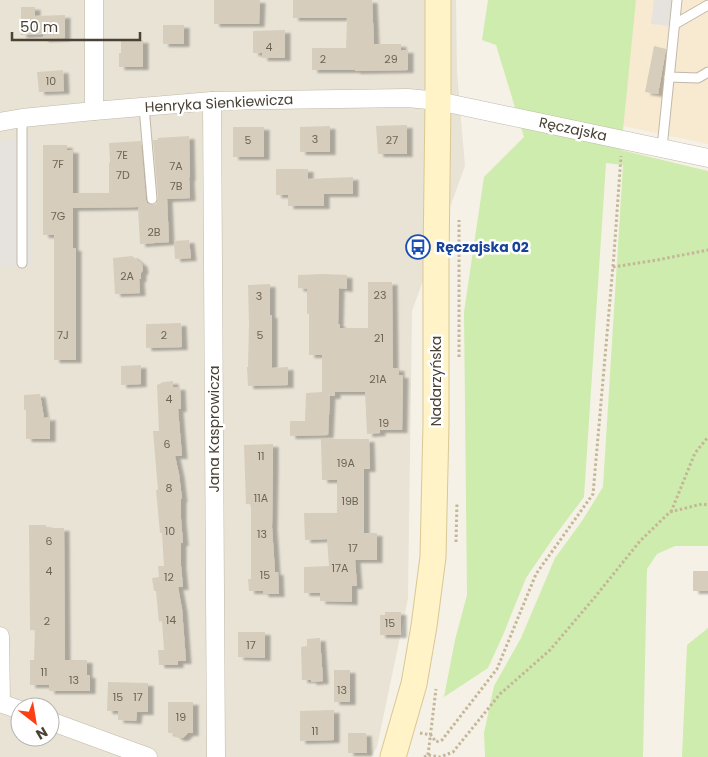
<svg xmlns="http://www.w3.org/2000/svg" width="708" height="757" font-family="Poppins,sans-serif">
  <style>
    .residential { fill: #e9e3d5; fill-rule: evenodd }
    .commercial { fill: #f8e9d1 }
    .green { fill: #ceecad }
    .parking { fill: #e6e3df }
    .building { fill: #d7cdbc; filter: url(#shadow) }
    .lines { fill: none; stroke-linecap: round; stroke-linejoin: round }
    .service-casing { stroke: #c1b9a9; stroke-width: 11 }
    .minor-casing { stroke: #c1b9a9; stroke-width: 19 }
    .secondary-casing { stroke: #d9c893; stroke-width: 27 }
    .path { stroke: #c4b699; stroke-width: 3; stroke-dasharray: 2.5 2.5; stroke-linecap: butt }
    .service { stroke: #fff; stroke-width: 9 }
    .minor { stroke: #fff; stroke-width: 18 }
    .secondary { stroke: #fff3c7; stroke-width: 25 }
    .labels { text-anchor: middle; stroke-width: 5; stroke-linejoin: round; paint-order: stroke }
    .number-label { font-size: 11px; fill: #6c6557 }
    .street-label { font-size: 14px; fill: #494235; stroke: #fff }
    .transit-label { font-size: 14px; font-weight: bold; fill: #164399; stroke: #fff; text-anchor: start }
  </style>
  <defs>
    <filter id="shadow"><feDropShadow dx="5.5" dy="3" stdDeviation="1" flood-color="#0004"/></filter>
  </defs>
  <rect width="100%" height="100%" fill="#f5f1e7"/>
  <!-- residential -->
  <path class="residential" d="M 0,0 L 456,0 L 457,72 L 465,166 L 412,311 L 408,599 L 377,747 L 371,757 L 0,757 ZM 20,707 L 50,707 L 50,737 L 20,737 Z"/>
  <!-- commercial -->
  <polygon class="commercial" points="636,0 708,0 708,144 623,126"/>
  <!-- green -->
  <g class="green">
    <polygon points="488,0 636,0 621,150 708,171 708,546 675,546 657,554 647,569 643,757 485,757 484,733 494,686 521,638 555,558 582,521 603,487 623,165 606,163 584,497 554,537 526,578 503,635 488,668 444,697 455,640 467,595 464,312 484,177 524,137 496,45 482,40"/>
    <polygon points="708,628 708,757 682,757 687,645"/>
  </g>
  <!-- parking -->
  <g class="parking">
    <polygon points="654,0 673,0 671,26 651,24"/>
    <polygon points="31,139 31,265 0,265 0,141"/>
  </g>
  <!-- building -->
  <g class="building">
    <polygon points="214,0 260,0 259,24 214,24"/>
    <polygon points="293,0 372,0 374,44 401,44 401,50 408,50 408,70 355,71 355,70 312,70 312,48 346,48 347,18 293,18"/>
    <polygon points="21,7 35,7 35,16 65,15 65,38 43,39 43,34 21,35"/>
    <rect x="163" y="25" width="21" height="19"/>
    <polygon points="285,30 285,58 262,58 262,53 253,53 253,31"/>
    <polygon points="121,40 143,40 143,67 119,67 119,53 121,53"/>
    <polygon points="654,46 666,49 658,94 645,92"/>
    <polygon points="63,70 64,91 39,92 37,72"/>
    <polygon points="407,125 407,154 378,154 376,126"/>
    <polygon points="330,126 330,152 300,152 300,127"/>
    <rect x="233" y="127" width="31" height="30"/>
    <polygon points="189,136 190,178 189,178 190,198 167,199 169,242 140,244 138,207 73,208 73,248 76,248 76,360 54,360 54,235 43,235 43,145 67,145 67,150 73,150 73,193 109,193 109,163 110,162 109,143 141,141 146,200 147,203 152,205 156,204 158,198 153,140 158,140 157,138"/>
    <polygon points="276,169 308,169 308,179 353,177 353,194 324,194 324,206 288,206 288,195 276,195"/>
    <polygon points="189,240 191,258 175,259 174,241"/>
    <polygon points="132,256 142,264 143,270 141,273 141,279 139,279 140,293 115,294 113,258"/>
    <polygon points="324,274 347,275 347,289 339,288 338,324 340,324 340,328 368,328 368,282 392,282 393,368 399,368 399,375 403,375 402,430 380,430 380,433 367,434 365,392 335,392 335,396 330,396 328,435 290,436 290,421 305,421 306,393 322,392 322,355 309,355 309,314 307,314 307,289 298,288 298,275"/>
    <polygon points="270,284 270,315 272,315 272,368 288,367 288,385 248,386 247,367 248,367 249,324 248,285"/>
    <polygon points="181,323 182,347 146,348 146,324"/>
    <polygon points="141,365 141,384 121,385 121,366"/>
    <polygon points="173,381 173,387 180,387 181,409 178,409 182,456 175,456 179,474 182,499 181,499 181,519 183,543 181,543 181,566 183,587 178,587 182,609 186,661 178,661 178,665 159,665 158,650 164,650 162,621 159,622 156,591 154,591 152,578 159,577 158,566 164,566 162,533 160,533 156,490 158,490 153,431 159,431 157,385 163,382"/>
    <polygon points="40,394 44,418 50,417 50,439 26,439 26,410 24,410 24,395"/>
    <polygon points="321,439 369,439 370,469 364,469 364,533 377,533 377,560 355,560 357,586 352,586 352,602 320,601 320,593 304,593 304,567 329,566 327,539 305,540 304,513 337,513 337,480 322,480"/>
    <polygon points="273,444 273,467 272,527 275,572 278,572 279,594 263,594 263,591 249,591 248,579 251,579 251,504 246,504 244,445"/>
    <polygon points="29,525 46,525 46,528 64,528 65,660 87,660 87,675 90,675 90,691 49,691 49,685 30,685 30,660 34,660 35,630 30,630"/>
    <rect x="693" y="571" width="15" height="20"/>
    <polygon points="385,612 401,612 401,635 380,635 380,615 385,615"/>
    <polygon points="238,632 265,632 265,658 238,657"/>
    <polygon points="320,638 323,681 311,682 311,680 302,680 301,647 307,646 307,639"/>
    <rect x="334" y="670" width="16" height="32"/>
    <polygon points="108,682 148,683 148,712 137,712 136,721 118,720 118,711 107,711"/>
    <polygon points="168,702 193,702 193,733 188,733 183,738 178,738 173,733 168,733"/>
    <polygon points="334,710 334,740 300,741 300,711"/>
    <polygon points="348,733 366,733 367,753 348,753"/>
  </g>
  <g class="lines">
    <!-- service casing -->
    <g class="service-casing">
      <g id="service">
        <polyline points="675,24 708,5"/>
        <polyline points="669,77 698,78 708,72"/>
        <polyline points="144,107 152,199"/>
        <polyline points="22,118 22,263"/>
        <polyline points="662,148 677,0"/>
      </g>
    </g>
    <!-- minor casing -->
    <g class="minor-casing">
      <g id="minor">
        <polyline points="212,101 216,757"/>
        <polyline points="94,111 94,0"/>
        <polyline points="0,122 22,118 94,111 212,101 408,98 438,101 708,158"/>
        <polyline points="0,636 1,703"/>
        <polyline points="0,703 20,710"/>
        <polyline points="50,721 148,757"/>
      </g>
    </g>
    <!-- secondary casing -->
    <g class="secondary-casing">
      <polyline id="secondary" points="393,757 414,684 424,626 433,557 436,424 436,260 438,101 438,0"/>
    </g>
    <!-- path -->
    <g class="path">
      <polyline points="613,267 657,260 708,250"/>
      <polyline points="459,357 459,220"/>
      <polyline points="671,512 695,453 708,437"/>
      <polyline points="456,542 457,503"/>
      <polyline points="420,733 431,735 436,742 442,740 497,669 536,574 593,494 614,254 621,156"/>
      <polyline points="428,755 436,689"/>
      <polyline points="424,757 428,755 440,757 453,752 500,694 550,650 595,597 640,541 670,512 702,504 708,505"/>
    </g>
    <!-- service -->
    <use href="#service" class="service"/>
    <!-- minor -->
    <use href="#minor" class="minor"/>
    <!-- secondary -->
    <use href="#secondary" class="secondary"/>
  </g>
  <!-- icons -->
  <defs>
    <g id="bus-ring" transform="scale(1.25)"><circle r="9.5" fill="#fff" stroke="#1a4fb4" stroke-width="1.5"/><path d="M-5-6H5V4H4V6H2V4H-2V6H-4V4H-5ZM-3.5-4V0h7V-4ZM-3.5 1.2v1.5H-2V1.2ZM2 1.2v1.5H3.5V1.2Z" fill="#1a4fb4"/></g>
  </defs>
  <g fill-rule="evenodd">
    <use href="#bus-ring" x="418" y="247"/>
  </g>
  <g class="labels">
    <!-- number labels -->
    <g class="number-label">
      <text x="269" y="51">4</text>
      <text x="323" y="63">2</text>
      <text x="391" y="63">29</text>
      <text x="51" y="85">10</text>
      <text x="315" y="143">3</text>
      <text x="248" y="144">5</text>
      <text x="392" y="144">27</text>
      <text x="122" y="159">7E</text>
      <text x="58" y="168">7F</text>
      <text x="176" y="170">7A</text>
      <text x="123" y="179">7D</text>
      <text x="176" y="190">7B</text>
      <text x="58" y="220">7G</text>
      <text x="154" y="236">2B</text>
      <text x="127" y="280">2A</text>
      <text x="380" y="299">23</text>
      <text x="259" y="300">3</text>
      <text x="63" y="339">7J</text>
      <text x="164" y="339">2</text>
      <text x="260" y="339">5</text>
      <text x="379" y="342">21</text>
      <text x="378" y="383">21A</text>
      <text x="169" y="403">4</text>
      <text x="384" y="427">19</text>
      <text x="167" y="448">6</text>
      <text x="261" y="460">11</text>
      <text x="346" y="467">19A</text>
      <text x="169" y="492">8</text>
      <text x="261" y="502">11A</text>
      <text x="350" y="505">19B</text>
      <text x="170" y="535">10</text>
      <text x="262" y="538">13</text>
      <text x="49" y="545">6</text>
      <text x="353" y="552">17</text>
      <text x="340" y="572">17A</text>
      <text x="49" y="575">4</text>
      <text x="265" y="579">15</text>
      <text x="169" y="581">12</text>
      <text x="171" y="624">14</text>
      <text x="47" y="625">2</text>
      <text x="390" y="627">15</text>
      <text x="251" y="649">17</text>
      <text x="44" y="676">11</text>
      <text x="74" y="684">13</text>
      <text x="342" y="694">13</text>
      <text x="118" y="701">15</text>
      <text x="138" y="701">17</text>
      <text x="181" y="721">19</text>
      <text x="315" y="735">11</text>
    </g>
    <!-- street labels -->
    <g class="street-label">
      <text transform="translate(219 103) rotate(-3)" y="5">Henryka Sienkiewicza</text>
      <text transform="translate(573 129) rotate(12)" y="5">Ręczajska</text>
      <text transform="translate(436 381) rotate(-90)" y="5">Nadarzyńska</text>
      <text transform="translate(214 429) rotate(-90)" y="5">Jana Kasprowicza</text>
    </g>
    <!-- transit labels -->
    <g class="transit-label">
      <text x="436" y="252">Ręczajska 02</text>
    </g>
  </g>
  <!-- north arrow -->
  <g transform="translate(35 722) rotate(149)"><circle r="24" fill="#ffffff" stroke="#b6b3ae"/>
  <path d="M0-4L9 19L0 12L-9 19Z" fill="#ff3e14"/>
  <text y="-8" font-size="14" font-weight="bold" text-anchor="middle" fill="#494235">N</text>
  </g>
  <!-- scale -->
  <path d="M12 32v8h128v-8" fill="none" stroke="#494235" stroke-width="2.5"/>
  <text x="20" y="32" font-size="15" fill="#494235" stroke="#ffffff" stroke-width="4" paint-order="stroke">50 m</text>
</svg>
